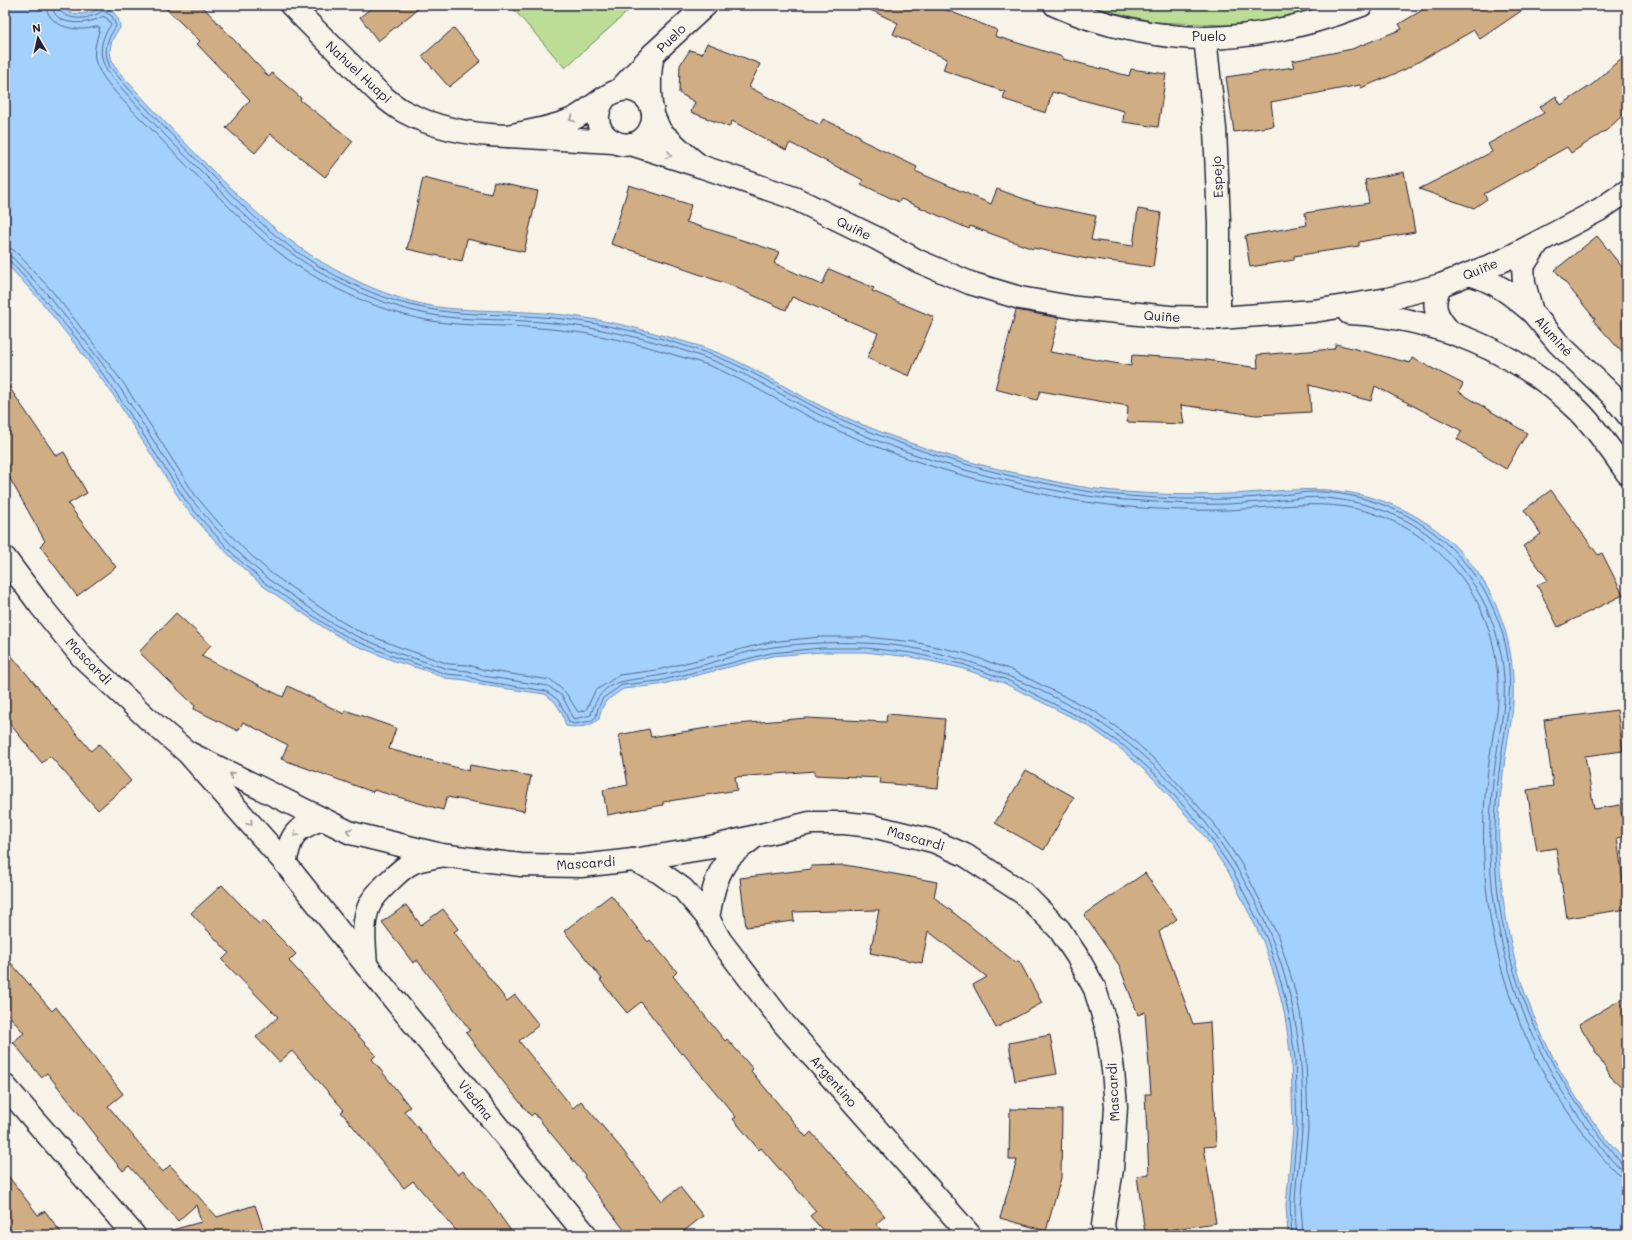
<svg xmlns="http://www.w3.org/2000/svg" width="1632" height="1240" font-family="Mali,sans-serif">
  <style>
    .green { fill: #bcdd96; stroke: #6f8068 }
    .water { fill: #a3d0fd; stroke: #6f8aaf }
    .lines { fill: none; stroke-linecap: round; stroke-linejoin: round }
    .shore { stroke: #566889; stroke-width: 1 }
    .building { fill: #d1ad83; stroke: #22223b }
    .minor-casing { stroke: #22223b; stroke-width: 25 }
    .minor { stroke: #f7f3e8; stroke-width: 22 }
    .oneway { stroke: #97959a }
    .labels { text-anchor: middle; stroke-width: 4; stroke-linejoin: round; paint-order: stroke }
    .street-label { font-size: 13px; fill: #22223b; stroke: #f7f3e8 }
  </style>
  <rect width="100%" height="100%" fill="#f7f3e8"/>
  <filter id="ink" filterUnits="userSpaceOnUse"><feTurbulence type="fractalNoise" baseFrequency=".025" numOctaves="2"/><feDisplacementMap in="SourceGraphic" scale="8" xChannelSelector="R" yChannelSelector="G"/><feConvolveMatrix kernelMatrix="1 2 1 2 8 2 1 2 1" color-interpolation-filters="sRGB"/></filter>
  <g filter="url(#ink)">
    <!-- green -->
    <g class="green">
      <polygon points="510,5 635,5 565,68"/>
      <polygon points="1081,5 1334,5 1296,19 1247,26 1156,22"/>
    </g>
    <!-- water -->
    <path class="water" d="M 5,5 L 59,5 L 70,13 L 83,14 L 95,11 L 101,6 C 112,9 120,16 120,28 C 110,40 107,51 114,66 C 145,102 179,137 213,171 C 258,215 295,251 353,279 C 379,292 408,302 437,307 C 467,311 496,310 526,312 C 574,314 622,323 668,337 C 686,342 704,347 721,354 C 762,371 799,397 840,415 C 901,442 964,463 1030,476 C 1052,481 1074,486 1096,489 C 1137,494 1187,496 1229,494 C 1280,492 1322,483 1373,498 C 1418,511 1460,542 1485,584 C 1506,619 1515,660 1513,701 C 1513,716 1509,730 1507,745 C 1504,763 1502,782 1500,800 C 1496,848 1501,897 1511,944 C 1522,996 1547,1052 1576,1097 C 1586,1112 1597,1127 1609,1142 C 1616,1150 1625,1158 1627,1168 C 1628,1176 1627,1183 1627,1190 C 1627,1205 1627,1220 1627,1235 L 1288,1235 L 1286,1206 L 1293,1129 L 1291,1058 L 1285,1016 L 1278,987 L 1263,941 L 1229,873 L 1203,834 L 1153,778 L 1122,750 L 1087,725 L 1004,683 L 961,668 L 911,657 L 865,652 L 821,652 L 772,656 L 659,685 L 623,689 L 606,701 L 601,710 L 599,719 C 590,727 578,728 566,726 L 562,713 L 555,702 L 545,694 L 481,685 L 466,680 L 445,678 L 431,672 L 394,661 L 350,643 L 326,629 L 263,586 L 234,560 L 207,532 L 183,504 L 112,393 L 78,348 L 40,300 L 5,262 Z"/>
    <g class="lines">
      <!-- shore -->
      <g class="shore">
        <path d="M 46,5 C 47,24 69,30 84,29 C 90,29 95,26 100,27 C 98,36 93,49 95,59 C 98,80 142,119 157,135 C 178,157 199,178 220,198 C 241,219 262,240 286,258 C 330,289 384,314 438,322 C 467,326 497,325 526,327 C 578,330 629,340 678,356 C 692,360 707,364 720,370 C 757,387 792,409 828,426 C 892,456 960,477 1028,491 C 1050,495 1072,501 1094,503 C 1135,509 1185,511 1227,510 C 1276,508 1321,498 1369,512 C 1402,522 1429,540 1452,566 C 1485,602 1500,650 1498,698 C 1498,713 1494,727 1492,742 C 1489,760 1487,779 1485,797 C 1483,822 1483,849 1485,874 C 1491,955 1518,1036 1562,1103 C 1574,1122 1588,1140 1602,1157 C 1603,1158 1615,1172 1617,1173 C 1620,1175 1624,1175 1627,1176"/>
        <path d="M 52,5 C 53,28 90,25 103,16 L 108,19 L 111,25 C 100,39 98,55 107,71 C 137,107 170,141 203,173 C 231,201 258,231 291,253 C 334,284 386,308 439,316 C 467,320 496,319 525,321 C 589,324 655,339 714,361 C 753,376 792,402 830,420 C 911,459 999,482 1088,496 C 1106,499 1124,500 1142,501 C 1171,503 1199,505 1228,504 C 1246,503 1264,502 1282,500 C 1296,499 1311,496 1325,498 C 1361,501 1397,512 1426,533 C 1479,573 1508,636 1504,702 C 1503,716 1500,730 1498,745 C 1491,787 1488,831 1491,874 C 1497,950 1522,1022 1560,1088 C 1573,1109 1588,1130 1604,1150 C 1608,1155 1612,1162 1618,1166 C 1620,1168 1624,1169 1627,1170"/>
        <path d="M 57,5 C 57,9 59,10 62,13 C 75,22 91,18 103,11 L 112,16 L 116,26 C 106,41 103,51 110,67 C 140,103 173,137 206,169 C 234,197 261,226 293,249 C 336,280 388,304 441,311 C 469,315 498,314 526,316 C 591,319 654,334 715,356 C 758,372 798,401 840,419 C 903,447 967,467 1034,481 C 1055,485 1076,490 1098,493 C 1140,498 1184,500 1227,499 C 1244,498 1262,497 1280,495 C 1294,494 1309,491 1323,492 C 1370,495 1416,514 1449,546 C 1482,577 1506,624 1509,669 C 1511,695 1507,719 1503,744 C 1496,787 1493,830 1496,873 C 1504,984 1551,1079 1622,1164 L 1627,1165"/>
        <polyline points="5,248 12,249 18,254 52,291 90,339 124,384 195,495 218,522 244,549 272,574 334,617 356,630 399,647 449,664 469,665 484,670 551,680 566,693 578,712 586,710 595,691 619,675 657,670 770,642 820,637 866,637 914,642 964,653 1009,669 1094,711 1131,738 1164,768 1215,825 1242,865 1278,936 1293,983 1300,1012 1306,1057 1308,1129 1301,1206 1303,1235"/>
        <path d="M 5,254 L 13,258 L 47,294 L 86,342 L 120,388 L 190,498 L 214,526 L 240,554 L 268,579 L 330,622 L 354,635 L 397,653 L 448,669 L 468,671 L 483,676 L 548,686 L 562,696 L 569,709 L 572,717 L 574,719 L 591,715 C 601,677 625,682 657,676 C 674,673 690,668 707,664 C 728,658 751,650 773,647 C 803,643 833,642 863,643 C 924,645 983,663 1037,689 C 1056,698 1075,707 1093,718 C 1193,782 1272,897 1294,1015 C 1301,1052 1304,1090 1302,1128 C 1301,1154 1295,1180 1295,1207 C 1295,1216 1296,1226 1297,1235"/>
        <polyline points="5,259 10,261 43,298 82,345 115,391 186,501 210,529 236,557 265,583 328,626 351,639 395,657 432,669 446,674 467,676 481,681 546,691 558,700 565,712 569,722 574,724 591,721 596,717 598,708 603,698 622,685 659,681 771,653 821,648 866,648 912,653 962,664 1005,679 1089,722 1125,747 1156,775 1206,831 1233,871 1267,939 1282,986 1289,1015 1295,1058 1297,1129 1290,1206 1292,1235"/>
      </g>
    </g>
    <!-- building -->
    <g class="building">
      <polygon points="162,5 201,5 269,77 272,73 301,98 300,100 353,141 325,177 271,134 255,153 226,128 250,100 197,44 200,41"/>
      <polygon points="375,5 423,5 378,41 360,17"/>
      <polygon points="860,5 934,5 997,30 995,36 1063,57 1063,59 1129,76 1131,69 1166,74 1158,127 1123,122 1124,111 1052,92 1046,113 1003,99 1005,92 943,70 947,59 893,34 898,23"/>
      <polygon points="1431,5 1530,5 1480,39 1474,30 1404,70 1361,88 1360,85 1271,102 1274,126 1234,132 1226,77 1294,67 1292,61 1352,49 1402,29 1399,24"/>
      <polygon points="454,28 481,61 449,87 422,56"/>
      <polygon points="707,43 760,64 749,87 820,125 823,119 860,136 859,139 917,167 915,171 991,204 997,189 1038,204 1096,216 1091,240 1133,246 1138,209 1161,213 1153,267 1087,258 1087,259 1033,248 1033,249 970,226 969,229 901,199 899,202 861,184 863,180 790,143 786,150 732,121 729,127 691,112 695,102 679,93 680,65 690,50 702,54"/>
      <polygon points="1627,53 1627,111 1607,130 1571,153 1567,147 1484,194 1487,199 1474,208 1419,189 1492,152 1488,144 1544,113 1540,107 1556,96 1561,105 1593,84"/>
      <polygon points="1404,172 1415,232 1359,242 1359,246 1294,256 1294,260 1250,267 1245,236 1307,225 1305,213 1369,203 1365,180"/>
      <polygon points="423,178 491,194 494,182 538,191 524,252 467,239 462,261 407,249"/>
      <polygon points="629,185 691,205 686,222 779,252 774,263 822,285 829,269 874,288 872,291 934,317 909,376 867,358 878,333 792,297 786,310 730,285 681,268 681,266 611,244"/>
      <polygon points="1597,236 1627,273 1627,358 1593,320 1595,319 1555,270"/>
      <polygon points="1016,310 1059,318 1050,352 1131,366 1132,355 1207,360 1258,368 1257,355 1334,349 1336,344 1410,363 1412,358 1463,384 1459,392 1527,433 1506,469 1457,439 1462,431 1375,386 1371,401 1309,385 1311,412 1256,415 1181,405 1184,424 1127,422 1128,406 1040,391 1037,400 995,389"/>
      <polygon points="5,381 56,456 64,452 87,493 68,504 116,567 77,596 40,546 45,541 5,470"/>
      <polygon points="1551,490 1598,555 1602,553 1623,595 1558,627 1537,585 1548,580 1523,546 1541,534 1524,510"/>
      <polygon points="176,613 211,645 201,656 283,697 288,686 344,714 345,710 396,728 389,749 469,771 470,765 531,776 524,811 447,797 443,810 374,790 373,792 281,759 288,745 243,722 238,731 194,709 195,706 139,652"/>
      <polygon points="5,648 91,751 99,744 131,781 98,810 50,756 42,763 5,718"/>
      <polygon points="1617,710 1623,751 1585,756 1594,809 1620,805 1625,836 1617,838 1627,909 1567,918 1556,848 1537,851 1527,790 1553,786 1544,720"/>
      <polygon points="887,714 945,719 938,788 880,783 881,778 814,775 815,771 735,777 737,790 663,802 663,805 607,815 603,790 628,785 619,735 649,729 651,737 726,725 807,718 886,722"/>
      <polygon points="1026,770 1074,797 1044,850 995,823"/>
      <polygon points="846,865 937,882 934,897 1015,962 1019,961 1042,1003 996,1028 973,985 987,977 928,931 922,963 870,953 879,910 793,912 794,921 746,927 740,878 811,869 811,866"/>
      <polygon points="1145,873 1177,919 1159,932 1193,1024 1210,1022 1216,1146 1204,1147 1216,1223 1145,1233 1137,1176 1149,1174 1145,1094 1151,1094 1145,1012 1138,1015 1119,965 1084,915"/>
      <polygon points="222,885 259,924 263,921 296,954 289,961 376,1055 372,1059 410,1107 404,1111 458,1175 463,1171 489,1200 514,1235 460,1235 413,1181 404,1188 341,1112 344,1110 292,1051 279,1062 256,1037 278,1017 222,960 229,953 191,913"/>
      <polygon points="611,895 648,942 650,940 677,972 673,976 725,1041 727,1039 753,1069 751,1071 806,1137 811,1132 885,1216 876,1224 885,1235 827,1235 810,1216 816,1211 761,1148 759,1150 733,1119 736,1117 683,1053 681,1054 641,1002 627,1013 600,980 602,979 564,931"/>
      <polygon points="406,905 421,925 443,909 458,929 454,932 507,1001 515,995 539,1025 519,1041 573,1108 581,1101 621,1148 662,1201 680,1187 703,1216 679,1235 628,1235 584,1177 585,1175 534,1113 531,1116 501,1079 466,1033 470,1030 417,960 413,963 382,922"/>
      <polygon points="5,956 52,1011 56,1007 123,1094 108,1106 163,1172 170,1165 217,1217 255,1205 265,1235 173,1235 172,1230 201,1222 196,1205 178,1221 129,1166 123,1171 97,1140 98,1138 47,1073 41,1077 13,1042 24,1033 5,1011"/>
      <polygon points="1627,996 1627,1092 1610,1076 1579,1024"/>
      <polygon points="1050,1035 1057,1074 1015,1081 1009,1043"/>
      <polygon points="1010,1109 1062,1110 1061,1178 1046,1231 1000,1218 1017,1160 1009,1160"/>
      <polygon points="5,1172 38,1215 45,1211 63,1235 12,1235 13,1234 5,1223"/>
    </g>
    <g class="lines">
      <!-- minor casing -->
      <g class="minor-casing">
        <g id="minor">
          <path d="M 291,5 C 311,26 332,46 353,67 C 369,83 384,100 403,111 C 436,129 471,135 508,136"/>
          <path d="M 1055,5 C 1099,25 1157,38 1206,38 C 1259,37 1313,24 1362,5"/>
          <polyline points="1205,38 1215,129 1219,223 1219,318"/>
          <polyline points="653,54 706,5"/>
          <path d="M 619,90 L 653,54 C 649,72 649,87 651,105"/>
          <path d="M 605,98 C 578,137 637,164 651,127 C 654,120 654,113 651,106 C 648,99 644,95 637,92 C 614,81 593,110 573,119 C 553,128 530,131 508,136 L 613,142"/>
          <polyline points="631,144 700,166 685,154 660,131 653,115"/>
          <polyline points="700,166 794,198 876,238 918,261 970,283 1020,298 1077,308 1170,317 1219,318 1314,311 1388,299 1441,285 1500,262 1599,210 1627,191"/>
          <polyline points="1538,243 1523,266 1524,283 1532,312 1558,343 1611,394 1627,414"/>
          <path d="M 1469,274 C 1496,282 1510,293 1532,312"/>
          <path d="M 1441,285 C 1430,305 1436,316 1450,332"/>
          <path d="M 1349,313 C 1433,317 1518,351 1579,411 C 1595,427 1614,454 1627,473"/>
          <polyline points="5,558 40,605 82,657 147,718 187,752"/>
          <path d="M 633,860 L 659,872 L 683,889 L 708,918 C 712,896 715,875 730,857 C 736,850 745,845 752,839"/>
          <path d="M 285,863 C 292,833 293,830 322,819"/>
          <polyline points="708,918 720,940 784,1024 970,1235"/>
          <path d="M 366,965 C 365,946 361,922 370,904 C 375,894 401,868 412,863 C 420,859 430,858 439,856"/>
          <polyline points="5,1086 134,1235"/>
          <polyline points="586,1235 366,965 285,863 187,752 351,833 441,855 521,865 581,866 633,860 707,848 810,823 844,823 872,826 933,841 965,855 1023,893 1059,929 1077,956 1095,989 1107,1029 1113,1070 1116,1107 1112,1169 1103,1225 1105,1235"/>
        </g>
      </g>
      <!-- minor -->
      <use href="#minor" class="minor"/>
    </g>
    <!-- one-way arrows -->
    <defs><path id="oneway-chevron" d="M-2-3.5L2.5 0L-2 3.5" fill="none" stroke-width="1.6" stroke-linecap="round" stroke-linejoin="round"/></defs>
    <g class="oneway">
      <use href="#oneway-chevron" transform="translate(572 119) rotate(157)"/>
      <use href="#oneway-chevron" transform="translate(669 155) rotate(17)"/>
      <use href="#oneway-chevron" transform="translate(232 775) rotate(-154)"/>
      <use href="#oneway-chevron" transform="translate(250 823) rotate(49)"/>
      <use href="#oneway-chevron" transform="translate(349 831) rotate(-158)"/>
      <use href="#oneway-chevron" transform="translate(296 834) rotate(134)"/>
    </g>
  </g>
  <g class="labels">
    <!-- street labels -->
    <g class="street-label">
      <text x="1209" y="41">Puelo</text>
      <text transform="translate(671 38) rotate(-44)" y="5">Puelo</text>
      <text transform="translate(359 72) rotate(43)" y="5">Nahuel Huapi</text>
      <text transform="translate(1217 177) rotate(-93)" y="5">Espejo</text>
      <text transform="translate(854 228) rotate(26)" y="5">Quiñe</text>
      <text transform="translate(1480 269) rotate(-22)" y="5">Quiñe</text>
      <text transform="translate(1162 316) rotate(3)" y="5">Quiñe</text>
      <text transform="translate(1554 336) rotate(48)" y="5">Aluminé</text>
      <text transform="translate(89 661) rotate(46)" y="5">Mascardi</text>
      <text transform="translate(916 838) rotate(16)" y="5">Mascardi</text>
      <text transform="translate(586 863) rotate(-4)" y="5">Mascardi</text>
      <text transform="translate(834 1081) rotate(49)" y="5">Argentino</text>
      <text transform="translate(1113 1092) rotate(-93)" y="5">Mascardi</text>
      <text transform="translate(476 1100) rotate(51)" y="5">Viedma</text>
    </g>
  </g>
  <!-- margin -->
  <rect width="1632" height="1240" fill="none" stroke="#f7f3e8" stroke-width="20"/>
  <rect x="10" y="10" width="1612" height="1220" fill="none" stroke="#22223b" stroke-width="1.5" filter="url(#ink)"/>
  <!-- north arrow -->
  <g transform="translate(38 38) rotate(351)" stroke="#f7f3e8" stroke-width="3" paint-order="stroke">
  <path d="M0-3L7 15L0 10L-7 15Z" fill="#22223b"/>
  <text y="-6" font-size="11" font-weight="bold" text-anchor="middle" fill="#22223b">N</text>
  </g>
</svg>
